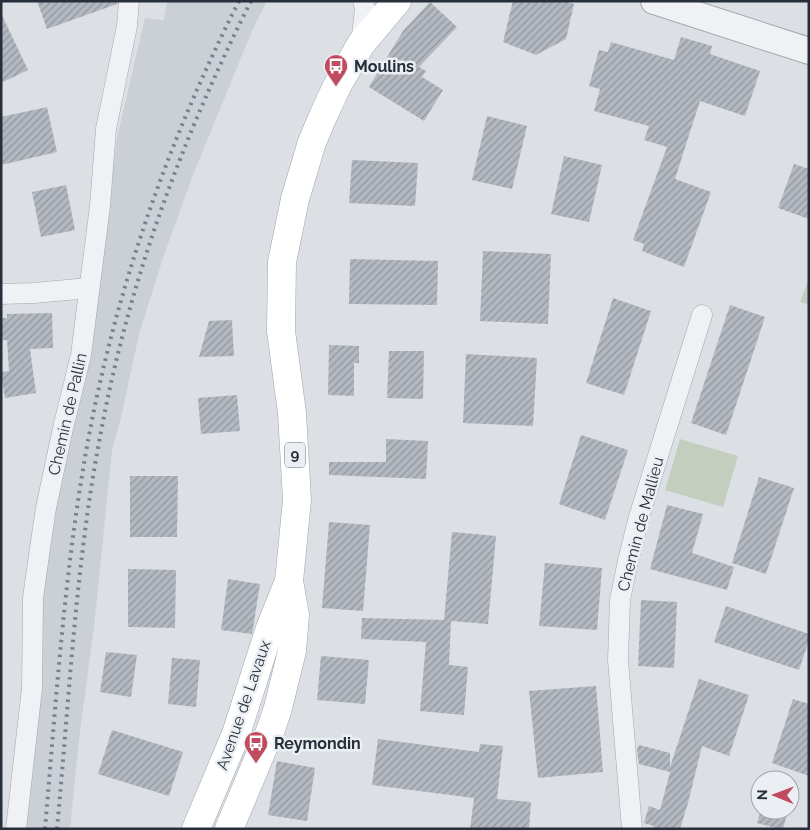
<svg xmlns="http://www.w3.org/2000/svg" width="810" height="830" font-family="Raleway,sans-serif">
  <style>
    .built { fill: #cbcfd6 }
    .green { fill: #c3cebe }
    .building { fill: url(#building-hatch) }
    .lines { fill: none; stroke-linecap: round; stroke-linejoin: round }
    .minor-casing { stroke: #a2a7ae; stroke-width: 21 }
    .tertiary-casing { stroke: #a2a7ae; stroke-width: 28 }
    .primary-casing { stroke: #9da5b0; stroke-width: 29 }
    .minor { stroke: #eff1f4; stroke-width: 20 }
    .tertiary { stroke: #eff1f4; stroke-width: 26 }
    .primary { stroke: #fff; stroke-width: 28 }
    .rail { stroke: #77808d; stroke-width: 4; stroke-dasharray: 2.5 5; stroke-linecap: butt }
    .labels { text-anchor: middle; stroke-width: 5; stroke-linejoin: round; paint-order: stroke }
    .shield { fill: #ebeff3; stroke: #626972; stroke-width: 1 }
    .shield-label { font-size: 15px; font-weight: bold; fill: #272f3a }
    .poi-label { font-size: 16px; font-weight: bold; fill: #272f3a; stroke: #ebeff3; text-anchor: start }
    .street-label { font-size: 16px; fill: #272f3a; stroke: #ebeff3 }
  </style>
  <defs>
    <pattern id="building-hatch" width="6" height="6" patternUnits="userSpaceOnUse" patternTransform="scale(1.25)"><rect width="6" height="6" fill="#b4b9c1"/><path d="M-1 1l2-2M0 6l6-6M5 7l2-2" fill="none" stroke="#92979e"/></pattern>
  </defs>
  <rect width="100%" height="100%" fill="#dce0e5"/>
  <!-- built -->
  <polygon class="built" points="167,1 267,1 252,31 193,175 163,258 139,334 121,418 112,450 95,618 79,740 70,829 19,829 38,605 96,292 117,138 145,18 164,20"/>
  <!-- green -->
  <g class="green">
    <polygon points="809,278 809,305 800,302"/>
    <polygon points="680,439 738,456 723,507 665,490"/>
  </g>
  <!-- building -->
  <g class="building">
    <polygon points="37,1 117,1 117,4 47,29"/>
    <polygon points="513,1 564,1 574,4 566,39 536,55 503,42"/>
    <polygon points="430,2 457,27 419,67 426,71 422,77 443,90 424,121 369,87 403,31"/>
    <polygon points="1,13 28,70 1,83"/>
    <polygon points="681,37 712,46 710,54 760,71 745,116 700,101 675,179 711,192 684,267 642,251 644,244 633,240 667,147 644,140 649,126 594,111 600,89 589,86 599,50 608,52 611,42 674,60"/>
    <polygon points="47,107 57,152 1,165 1,117"/>
    <polygon points="487,116 527,126 512,189 472,180"/>
    <polygon points="564,156 602,165 589,222 551,214"/>
    <polygon points="352,160 418,163 415,206 349,203"/>
    <polygon points="794,164 809,169 809,219 778,208"/>
    <polygon points="66,185 75,230 41,237 32,192"/>
    <polygon points="483,251 551,254 548,324 480,321"/>
    <polygon points="350,259 438,261 437,305 349,304"/>
    <polygon points="613,298 651,311 624,395 586,383"/>
    <polygon points="730,305 765,317 726,435 691,423"/>
    <polygon points="52,313 53,348 30,349 36,393 5,398 1,372 9,371 7,340 1,340 1,318 7,318 7,314"/>
    <polygon points="232,320 234,356 199,357 209,321"/>
    <polygon points="329,345 359,346 359,363 354,363 354,396 328,395"/>
    <polygon points="389,351 424,351 423,399 387,398"/>
    <polygon points="466,354 537,358 533,426 463,423"/>
    <polygon points="237,395 240,431 201,434 198,398"/>
    <polygon points="581,435 628,450 605,520 559,504"/>
    <polygon points="386,439 428,441 426,479 329,475 329,462 386,462"/>
    <polygon points="130,476 178,476 177,537 130,537"/>
    <polygon points="759,477 794,488 766,574 732,563"/>
    <polygon points="667,505 703,514 692,553 734,567 727,590 650,569"/>
    <polygon points="329,522 370,525 363,611 322,608"/>
    <polygon points="452,532 496,536 488,624 451,621 449,665 468,667 464,715 420,711 426,642 361,639 362,618 444,620"/>
    <polygon points="545,563 602,568 597,630 539,626"/>
    <polygon points="128,569 176,570 175,628 128,627"/>
    <polygon points="228,579 260,584 252,634 221,630"/>
    <polygon points="641,600 677,602 674,668 638,666"/>
    <polygon points="726,606 809,634 809,640 799,670 714,642"/>
    <polygon points="106,652 137,655 131,697 100,692"/>
    <polygon points="321,656 369,660 365,704 317,700"/>
    <polygon points="172,658 200,660 196,707 168,704"/>
    <polygon points="699,679 749,695 729,756 702,746 688,803 680,829 653,829 654,826 644,823 649,806 660,810 670,772 639,764 637,750 639,745 670,753 670,767"/>
    <polygon points="596,686 603,772 538,778 529,691"/>
    <polygon points="793,699 809,704 809,776 772,763"/>
    <polygon points="112,730 183,752 169,796 98,774"/>
    <polygon points="378,739 479,752 480,744 503,746 497,799 531,802 529,829 470,829 474,798 372,785"/>
    <polygon points="277,761 315,768 307,821 268,815"/>
    <polygon points="761,810 788,810 783,829 779,829 757,823"/>
  </g>
  <g class="lines">
    <!-- minor casing -->
    <g class="minor-casing">
      <g id="minor">
        <polyline points="361,44 365,9 363,1"/>
        <polyline points="1,294 34,293 89,288"/>
        <polyline points="16,829 32,688 33,598 39,555 46,508 63,428 81,355 100,206 106,129 127,26 129,1"/>
        <polyline points="632,829 618,660 620,600 628,561 639,517 702,315"/>
      </g>
    </g>
    <!-- tertiary casing -->
    <g class="tertiary-casing">
      <polyline id="tertiary" points="654,1 809,51"/>
    </g>
    <!-- primary casing -->
    <g class="primary-casing">
      <g id="primary">
        <polyline points="196,829 236,734 269,631 289,581"/>
        <polyline points="229,829 271,729 278,708 292,651 295,615 289,581 297,500 292,413 281,331 282,262 295,199 312,142 324,114 337,86 361,44 397,1"/>
      </g>
    </g>
    <!-- minor -->
    <use href="#minor" class="minor"/>
    <!-- tertiary -->
    <use href="#tertiary" class="tertiary"/>
    <!-- primary -->
    <use href="#primary" class="primary"/>
    <!-- rail -->
    <g class="rail">
      <path d="M 45,829 C 57,690 66,546 94,410 C 124,267 173,131 239,1"/>
      <path d="M 57,829 C 69,702 75,573 98,448 C 126,290 179,144 251,1"/>
    </g>
  </g>
  <!-- icons -->
  <defs>
    <g id="bus-pin" transform="scale(1.25)"><path d="M0 17L-7.5 6A9.5 9.5 0 1 1 7.5 6Z" fill="#c24a5e" stroke="#ebeff3"/><path d="M-5-6H5V4H4V6H2V4H-2V6H-4V4H-5ZM-3.5-4V0h7V-4ZM-3.5 1.2v1.5H-2V1.2ZM2 1.2v1.5H3.5V1.2Z" fill="#fff"/></g>
  </defs>
  <g fill-rule="evenodd">
    <use href="#bus-pin" x="336" y="66"/>
    <use href="#bus-pin" x="256" y="743"/>
  </g>
  <g class="labels">
    <!-- shield labels -->
    <rect class="shield" x="285" y="442.5" width="20" height="25" rx="4"/>
    <g class="shield-label">
      <text x="295" y="460">9</text>
    </g>
    <!-- poi labels -->
    <g class="poi-label">
      <text x="354" y="72">Moulins</text>
      <text x="274" y="749">Reymondin</text>
    </g>
    <!-- street labels -->
    <g class="street-label">
      <text transform="translate(67 414) rotate(-77)" y="6">Chemin de Pallin</text>
      <text transform="translate(640 524) rotate(-75)" y="6">Chemin de Mallieu</text>
      <text transform="translate(243 705) rotate(-71)" y="6">Avenue de Lavaux</text>
    </g>
  </g>
  <!-- border -->
  <rect width="810" height="830" fill="none" stroke="#272f3a" stroke-width="5"/>
  <!-- north arrow -->
  <g transform="translate(775 795) rotate(271)"><circle r="24" fill="#ebeff3" stroke="#9da2a9"/>
  <path d="M0-4L9 19L0 12L-9 19Z" fill="#c24a5e"/>
  <text y="-8" font-size="14" font-weight="bold" text-anchor="middle" fill="#272f3a">N</text>
  </g>
</svg>
